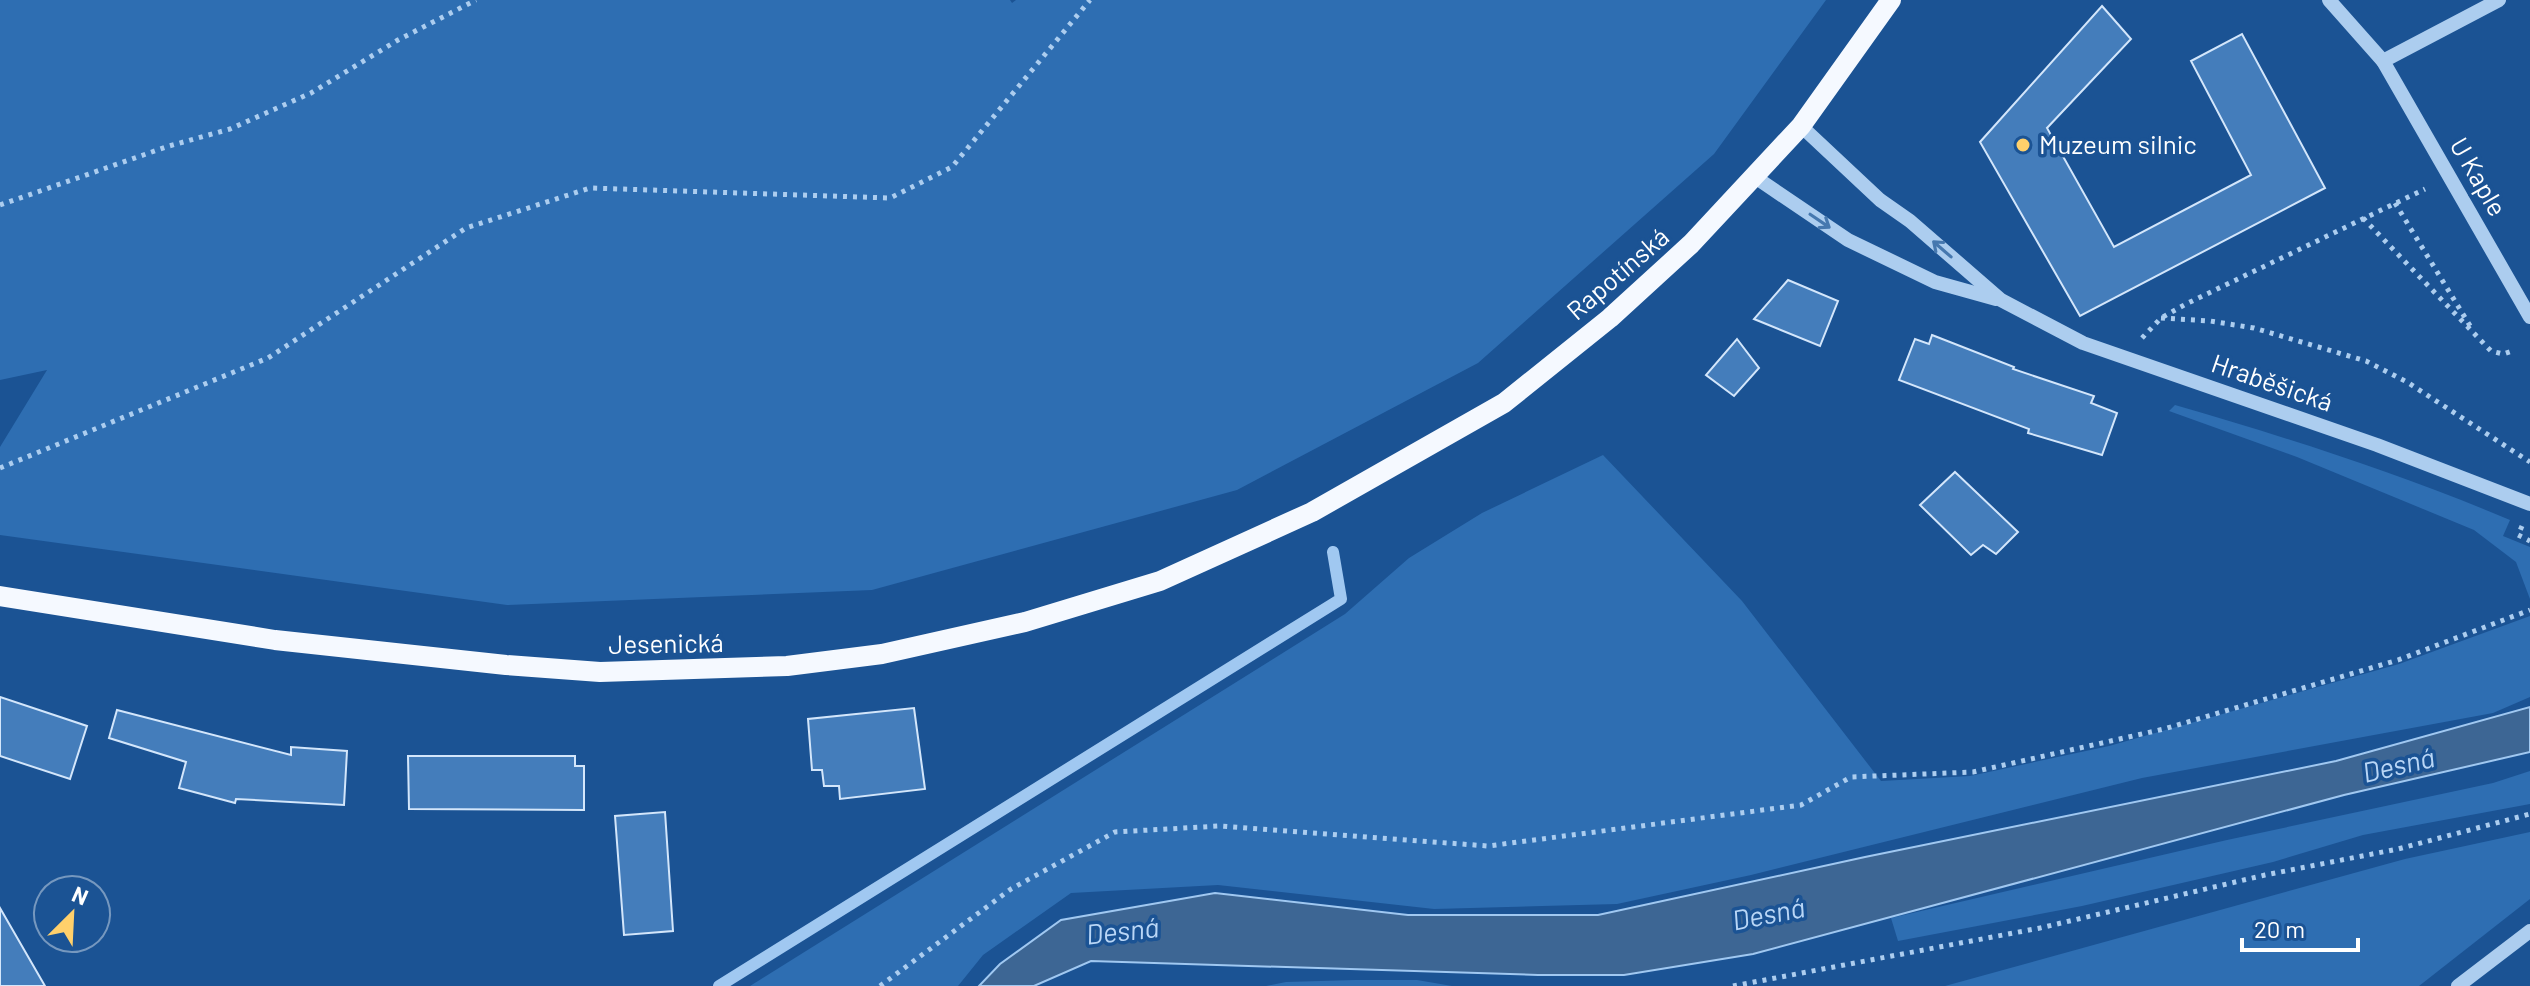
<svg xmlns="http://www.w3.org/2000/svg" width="2530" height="986" font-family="Barlow,sans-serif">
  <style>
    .green { fill: #2e6eb2 }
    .water { fill: #3d6694; stroke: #a0c8f1; stroke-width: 2 }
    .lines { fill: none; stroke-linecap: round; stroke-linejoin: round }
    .stream { stroke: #a0c8f1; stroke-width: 12 }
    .building { fill: #447dbb; stroke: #d3e6fb; stroke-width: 2 }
    .path { stroke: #accdef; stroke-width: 5; stroke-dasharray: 4 6; stroke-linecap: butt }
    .minor { stroke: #accdef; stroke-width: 14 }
    .major { stroke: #f5f9ff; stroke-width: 20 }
    .oneway { stroke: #4678af }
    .poi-dot { fill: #ffd06b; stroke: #1b5394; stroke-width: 3 }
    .labels { text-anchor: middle; stroke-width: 7; stroke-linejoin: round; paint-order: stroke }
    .poi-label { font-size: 26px; fill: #fff; stroke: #1b5394; text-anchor: start }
    .street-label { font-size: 26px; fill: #fff; stroke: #1b5394 }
    .water-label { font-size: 28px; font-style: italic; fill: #b9d6f6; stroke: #1b5394 }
  </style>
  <rect width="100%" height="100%" fill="#1b5394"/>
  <!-- green -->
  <g class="green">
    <polygon points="0,0 1010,0 1012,3 1016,0 1826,0 1714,154 1478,363 1237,490 872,590 507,605 0,535 0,447 47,370 0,380"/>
    <path d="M 2175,405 C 2289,438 2401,474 2510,520 L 2503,536 L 2530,547 L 2530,599 L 2516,562 L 2474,530 L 2297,457 L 2169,411 Z"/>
    <polygon points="1603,455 1742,601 1881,781 1970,776 2109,746 2399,664 2530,616 2530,697 2493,713 2142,778 1751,875 1617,904 1434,909 1218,885 1071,893 983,955 958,986 750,986 1345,614 1409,558 1482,513"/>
    <polygon points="2530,771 2530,804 2363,835 2273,862 2082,906 1898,941 1891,918 2227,840 2493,783"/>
    <polygon points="2530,832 2530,899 2419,986 1945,986 2405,859"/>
    <polygon points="1355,980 1417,980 1452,986 1266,986 1286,982"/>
  </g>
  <!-- water -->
  <polygon class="water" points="2530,707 2530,752 2344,795 1753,954 1624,975 1538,975 1091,961 1034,986 979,986 1000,964 1061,920 1215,893 1408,915 1598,915 1865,857 2336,761"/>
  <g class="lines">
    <!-- stream -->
    <polyline class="stream" points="719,986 1341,599 1333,552"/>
  </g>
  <!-- building -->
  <g class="building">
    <polygon points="2102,6 2131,39 2047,128 2114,247 2251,175 2191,61 2242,34 2325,188 2080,316 1980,142"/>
    <polygon points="1788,280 1838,301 1820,346 1754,319"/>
    <polygon points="1932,335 2014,367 2013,369 2094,396 2091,403 2117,413 2102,455 2028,433 2029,429 1899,380 1915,339 1929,344"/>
    <polygon points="1737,339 1759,368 1734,396 1706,375"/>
    <polygon points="1955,472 2018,532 1996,554 1983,545 1971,555 1920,505"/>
    <polygon points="0,697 87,726 70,779 0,756"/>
    <polygon points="914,708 925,789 840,799 839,786 824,786 822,770 812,770 808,719"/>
    <polygon points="117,710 291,755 291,747 347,751 344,805 236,799 235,803 179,788 186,762 109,738"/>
    <polygon points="408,756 575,756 575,766 584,766 584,810 409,809"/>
    <polygon points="665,812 673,931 624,935 615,816"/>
    <polygon points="0,908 45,986 0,986"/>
  </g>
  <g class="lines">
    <!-- path -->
    <g class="path">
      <polyline points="2395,203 2472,329"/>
      <polyline points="0,205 169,146 230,129 311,93 398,40 476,0"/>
      <polyline points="2363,218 2491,351 2503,354 2512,351"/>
      <polyline points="2161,318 2210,321 2254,328 2366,361 2407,382 2530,462"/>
      <polyline points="2142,338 2161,318 2186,304 2425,189"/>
      <polyline points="0,468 268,358 466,228 590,188 890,198 952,167 1090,0"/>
      <polyline points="2522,526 2518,535 2530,541"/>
      <polyline points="880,986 1011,889 1115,832 1219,826 1488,846 1801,805 1851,777 1973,772 2164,729 2398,660 2530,610"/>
      <polyline points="1733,986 2040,928 2265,875 2398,849 2530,814"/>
    </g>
    <!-- minor -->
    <g class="minor">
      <polyline points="2329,0 2383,61"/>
      <polyline points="2499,0 2383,61 2530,317"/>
      <polyline points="1801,126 1880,200 1910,221 2001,300 2083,343 2377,445 2530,504"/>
      <polyline points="1755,177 1848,240 1935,282 1996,299"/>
      <polyline points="2458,986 2530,931"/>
    </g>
    <!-- major -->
    <polyline class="major" points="0,596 275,640 506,665 600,672 787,666 882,654 1025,622 1160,581 1312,512 1504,403 1610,318 1691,244 1801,126 1891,0"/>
  </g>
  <!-- one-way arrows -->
  <defs><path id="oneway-shaft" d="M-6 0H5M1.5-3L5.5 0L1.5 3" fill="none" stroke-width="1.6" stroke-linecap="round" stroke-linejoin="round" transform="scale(2)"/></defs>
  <g class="oneway">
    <use href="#oneway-shaft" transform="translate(1820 221) rotate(34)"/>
    <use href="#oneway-shaft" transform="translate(1942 249) rotate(-139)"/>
  </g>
  <!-- markers -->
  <circle class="poi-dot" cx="2023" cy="145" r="8"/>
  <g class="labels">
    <!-- poi labels -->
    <g class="poi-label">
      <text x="2039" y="154">Muzeum silnic</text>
    </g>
    <!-- street labels -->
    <g class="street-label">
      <text transform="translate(2478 177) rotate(60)" y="9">U Kaple</text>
      <text transform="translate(1618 274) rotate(-41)" y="9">Rapotínská</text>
      <text transform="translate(2272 383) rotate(19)" y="9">Hraběšická</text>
      <text transform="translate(666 644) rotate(-1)" y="9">Jesenická</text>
    </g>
    <!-- water labels -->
    <g class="water-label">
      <text transform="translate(2398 765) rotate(-13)" y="10">Desná</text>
      <text transform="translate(1768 914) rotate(-11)" y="10">Desná</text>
      <text transform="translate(1122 931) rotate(-6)" y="10">Desná</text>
    </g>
  </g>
  <!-- north arrow -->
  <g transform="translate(72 914) rotate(24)"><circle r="38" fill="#1b5394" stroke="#7698bf" stroke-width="2"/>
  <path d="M0-6L14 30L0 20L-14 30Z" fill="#ffd06b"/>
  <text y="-12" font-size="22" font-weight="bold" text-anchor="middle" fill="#ffffff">N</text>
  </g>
  <!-- scale -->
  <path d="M2242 938v12h116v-12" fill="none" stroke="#ffffff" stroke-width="4"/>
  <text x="2254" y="938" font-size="24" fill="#ffffff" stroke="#1b5394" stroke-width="6" paint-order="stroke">20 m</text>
</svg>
